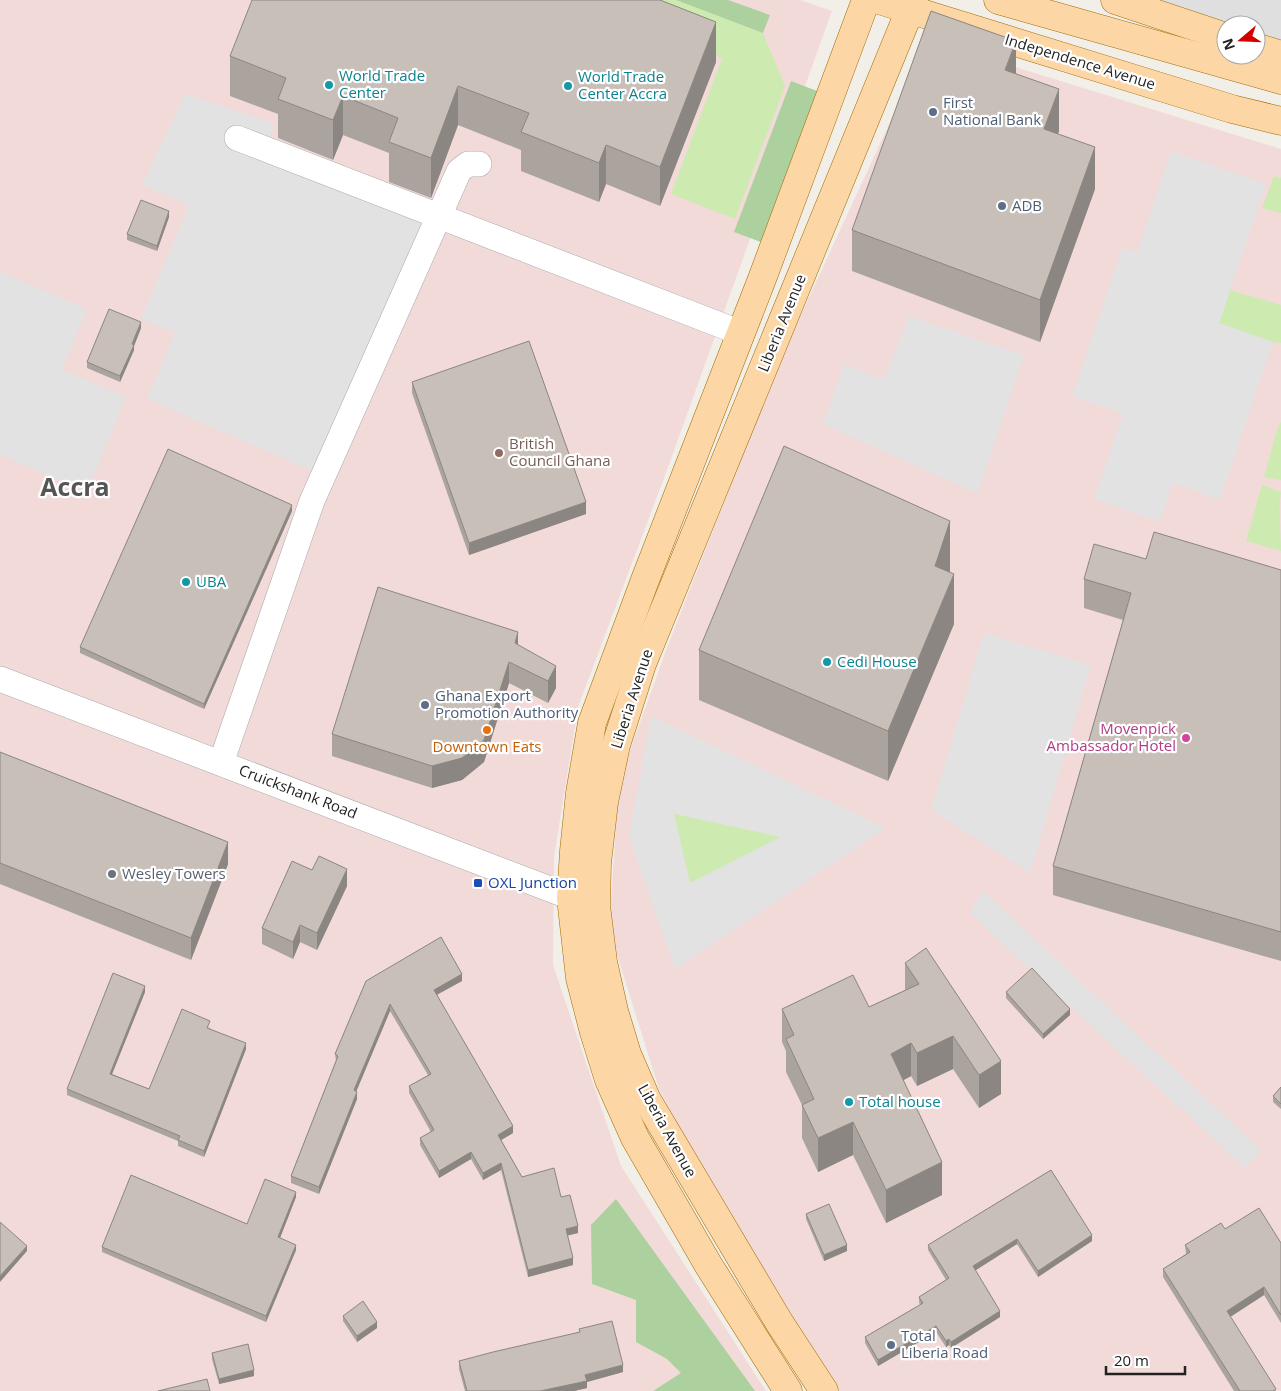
<svg xmlns="http://www.w3.org/2000/svg" width="1281" height="1391" font-family="'Open Sans',sans-serif">
  <style>
    .residential { fill: #e0dfdf }
    .commercial { fill: #f2dad9 }
    .grass { fill: #cdebb0 }
    .forest { fill: #add19e }
    .parking { fill: #e2e2e2; fill-rule: evenodd }
    .lines { fill: none; stroke-linecap: round; stroke-linejoin: round }
    .minor-casing { stroke: #a9a9a9; stroke-width: 26 }
    .primary-casing { stroke: #a06b00; stroke-width: 29 }
    .minor { stroke: #fff; stroke-width: 25 }
    .primary { stroke: #fcd6a4; stroke-width: 28 }
    .wall { fill: #aba49e }
    .shaded-wall { fill: #8b8681 }
    .building { fill: #c7bfb8; stroke: #8b8681 }
    .culture-dot { fill: #0f9aa8; stroke: #fff; stroke-width: 2 }
    .service-dot { fill: #5c6f8a; stroke: #fff; stroke-width: 2 }
    .education-dot { fill: #8d6e63; stroke: #fff; stroke-width: 2 }
    .food-dot { fill: #e8710a; stroke: #fff; stroke-width: 2 }
    .hotel-dot { fill: #d1479c; stroke: #fff; stroke-width: 2 }
    .worship-dot { fill: #6b7280; stroke: #fff; stroke-width: 2 }
    .transit-dot { fill: #1a4fb4; stroke: #fff; stroke-width: 2 }
    .labels { text-anchor: middle; stroke-width: 4.5; stroke-linejoin: round; paint-order: stroke }
    .street-label { font-size: 15px; fill: #222; stroke: #fff }
    .culture-label { font-size: 15px; fill: #0d838f; stroke: #fff; text-anchor: start }
    .service-label { font-size: 15px; fill: #4e5e75; stroke: #fff; text-anchor: start }
    .education-label { font-size: 15px; fill: #785e54; stroke: #fff; text-anchor: start }
    .hotel-label { font-size: 15px; fill: #b23c85; stroke: #fff; text-anchor: end }
    .food-label { font-size: 15px; fill: #c56008; stroke: #fff }
    .worship-label { font-size: 15px; fill: #5b616d; stroke: #fff; text-anchor: start }
    .transit-label { font-size: 15px; fill: #164399; stroke: #fff; text-anchor: start }
    .town-label { font-size: 25px; font-weight: bold; fill: #555; stroke: #fff }
  </style>
  <rect width="100%" height="100%" fill="#f2efe9"/>
  <!-- residential -->
  <polygon class="residential" points="1158,0 1281,0 1281,40 1256,32 1256,25 1235,25"/>
  <!-- commercial -->
  <g class="commercial">
    <polygon points="0,0 800,0 832,11 667,470 578,707 554,857 553,965 621,1166 766,1391 0,1391"/>
    <polygon points="928,40 1281,149 1281,1391 838,1391 745,1251 659,1089 609,929 619,781 668,645 781,358"/>
  </g>
  <!-- grass -->
  <g class="grass">
    <polygon points="570,0 676,0 763,33 785,86 735,219 671,194 722,58"/>
    <polygon points="1274,176 1281,178 1281,213 1262,208"/>
    <polygon points="1230,290 1281,305 1281,343 1273,342 1219,323"/>
    <polygon points="1281,421 1281,480 1264,477 1277,430"/>
    <path d="M 1262,485 L 1281,492 C 1278,512 1281,531 1281,551 L 1246,541 Z"/>
    <polygon points="674,813 781,837 689,884"/>
  </g>
  <!-- forest -->
  <g class="forest">
    <polygon points="676,0 728,0 770,15 763,33"/>
    <polygon points="791,81 825,94 769,245 734,232"/>
    <polygon points="616,1199 755,1391 653,1391 681,1373 667,1359 636,1342 636,1300 592,1284 591,1225"/>
  </g>
  <!-- parking -->
  <g class="parking">
    <polygon points="185,94 275,124 262,152 433,225 326,477 147,399 175,333 141,319 189,205 142,185"/>
    <polygon points="1171,151 1266,184 1219,323 1273,342 1220,500 1173,483 1160,522 1094,499 1123,414 1072,396 1122,248 1137,253"/>
    <polygon points="0,272 87,309 62,370 126,397 87,492 0,455"/>
    <polygon points="909,316 1024,355 978,494 823,424 844,364 884,380"/>
    <polygon points="984,633 1091,665 1030,873 931,810"/>
    <path d="M 651,716 L 886,828 L 675,969 L 629,837 ZM 674,814 L 675,814 L 781,837 L 690,883 Z"/>
    <polygon points="983,891 1261,1150 1245,1168 969,913"/>
  </g>
  <g class="lines">
    <!-- minor casing -->
    <g class="minor-casing">
      <g id="minor">
        <polyline points="237,138 741,333"/>
        <polyline points="0,679 589,904"/>
        <polyline points="221,763 312,501 459,171 468,164 479,164"/>
      </g>
    </g>
    <!-- primary casing -->
    <g class="primary-casing">
      <g id="primary">
        <polyline points="879,0 1232,109 1281,121"/>
        <polyline points="998,0 1281,80"/>
        <polyline points="1115,0 1226,37"/>
        <polyline points="1256,47 1281,55"/>
        <polyline points="788,1391 709,1266 635,1138 609,1080 594,1032 580,978 571,898 574,851 580,793 592,723 645,580 762,279 866,0"/>
        <polyline points="824,1391 779,1322 647,1100 627,1054 614,1011 603,962 596,906 597,863 604,802 616,745 642,664 914,0"/>
      </g>
    </g>
    <!-- minor -->
    <use href="#minor" class="minor"/>
    <!-- primary -->
    <use href="#primary" class="primary"/>
  </g>
  <!-- wall -->
  <g class="wall">
    <polygon points="230,56 716,62 660,206 606,184 599,202 521,171 521,150 458,125 431,198 389,182 389,153 343,135 333,160 278,138 278,114 230,96"/>
    <polygon points="1016,73 1059,131 1058,134 1095,189 1040,342 852,271 852,230"/>
    <polygon points="169,217 157,251 127,240 127,234"/>
    <polygon points="141,328 134,346 134,350 120,382 87,368 87,362"/>
    <polygon points="412,382 586,514 469,555 412,393"/>
    <polygon points="292,511 204,709 80,653 80,647"/>
    <polygon points="1146,559 1281,570 1281,961 1053,895 1053,866 1123,620 1084,608 1084,579"/>
    <polygon points="950,571 954,624 888,781 699,700 699,650"/>
    <polygon points="518,645 556,688 548,703 509,683 484,762 462,780 432,788 332,756 332,734"/>
    <polygon points="0,752 228,864 191,960 0,884"/>
    <polygon points="347,886 317,950 300,942 293,959 262,944 262,928"/>
    <polygon points="905,963 1001,1094 979,1108 953,1069 917,1086 911,1076 903,1080 942,1195 886,1223 853,1155 818,1172 802,1138 802,1105 786,1072 786,1051 782,1042 782,1009 869,1007 905,990"/>
    <polygon points="366,981 462,981 437,995 513,1133 501,1140 522,1177 561,1197 578,1233 567,1235 573,1265 528,1277 501,1170 483,1180 471,1159 439,1178 420,1145 420,1138 431,1132 409,1093 409,1086 428,1075 390,1011 356,1091 357,1099 319,1194 291,1183 291,1176 336,1061 335,1054"/>
    <polygon points="145,992 112,1074 149,1089 210,1026 209,1028 246,1049 204,1157 178,1146 178,1141 67,1095 67,1089"/>
    <polygon points="1006,992 1070,1015 1043,1039 1006,998"/>
    <polygon points="1281,1087 1281,1109 1273,1102 1273,1096"/>
    <polygon points="1051,1170 1092,1241 1038,1277 1017,1244 975,1270 1000,1317 951,1348 949,1345 946,1347 936,1332 878,1366 865,1343 865,1337 920,1305 919,1302 919,1297 946,1280 928,1250 928,1245"/>
    <polygon points="296,1197 280,1238 296,1250 266,1322 102,1252 102,1247 247,1224"/>
    <polygon points="806,1214 847,1251 824,1261 806,1219"/>
    <polygon points="1225,1229 1281,1243 1281,1323 1264,1295 1230,1317 1276,1391 1234,1391 1163,1277 1163,1269 1186,1254 1185,1245"/>
    <polygon points="343,1316 377,1328 357,1342 343,1321"/>
    <polygon points="579,1329 623,1372 587,1382 587,1388 574,1391 465,1391 459,1369 459,1361 579,1333"/>
    <polygon points="212,1353 254,1376 219,1384 212,1359"/>
  </g>
  <!-- shaded-wall -->
  <g class="shaded-wall">
    <polygon points="716,22 716,62 660,206 660,167"/>
    <polygon points="1016,41 1016,82 1005,70"/>
    <polygon points="458,86 458,125 431,198 431,158"/>
    <polygon points="1059,89 1059,131 1044,170 1044,129"/>
    <polygon points="343,96 343,135 333,160 333,120"/>
    <polygon points="606,145 606,184 599,202 599,163"/>
    <polygon points="1095,147 1095,189 1040,342 1040,300"/>
    <polygon points="169,211 169,217 157,251 157,246"/>
    <polygon points="141,322 141,328 134,346 134,350 120,382 120,376"/>
    <polygon points="586,502 586,514 469,555 469,543"/>
    <polygon points="292,505 292,511 204,709 204,704"/>
    <polygon points="950,521 950,571 935,616 935,566"/>
    <polygon points="954,574 954,624 888,781 888,731"/>
    <polygon points="518,632 518,653 515,643"/>
    <polygon points="509,662 509,683 484,762 462,780 432,788 432,766"/>
    <polygon points="556,666 556,688 548,703 548,681"/>
    <polygon points="228,842 228,864 191,960 191,938"/>
    <polygon points="347,869 347,886 317,950 317,933"/>
    <polygon points="300,925 300,942 293,959 293,942"/>
    <polygon points="462,974 462,981 434,996 434,990"/>
    <polygon points="145,986 145,992 110,1079 110,1074"/>
    <polygon points="390,1004 390,1011 354,1097 354,1090"/>
    <polygon points="1070,1009 1070,1015 1043,1039 1043,1034"/>
    <polygon points="953,1036 953,1069 917,1086 917,1053"/>
    <polygon points="246,1043 246,1049 204,1157 204,1151"/>
    <polygon points="911,1043 911,1076 891,1087 891,1054"/>
    <polygon points="1001,1061 1001,1094 979,1108 979,1075"/>
    <polygon points="357,1092 357,1099 319,1194 319,1187"/>
    <polygon points="853,1122 853,1155 818,1172 818,1138"/>
    <polygon points="513,1126 513,1133 498,1142 498,1135"/>
    <polygon points="471,1152 471,1159 439,1178 439,1171"/>
    <polygon points="942,1162 942,1195 886,1223 886,1190"/>
    <polygon points="501,1163 501,1170 483,1180 483,1173"/>
    <polygon points="296,1192 296,1197 278,1243 278,1237"/>
    <polygon points="578,1226 578,1233 566,1236 566,1229"/>
    <polygon points="1092,1235 1092,1241 1038,1277 1038,1271"/>
    <polygon points="1017,1239 1017,1244 973,1272 973,1266"/>
    <polygon points="296,1245 296,1250 266,1322 266,1316"/>
    <polygon points="847,1245 847,1251 824,1261 824,1255"/>
    <polygon points="27,1246 27,1251 0,1282 0,1276"/>
    <polygon points="573,1258 573,1265 528,1277 528,1270"/>
    <polygon points="1264,1287 1264,1295 1227,1319 1227,1311"/>
    <polygon points="1000,1311 1000,1317 951,1348 951,1342"/>
    <polygon points="377,1322 377,1328 357,1342 357,1336"/>
    <polygon points="936,1326 936,1332 878,1366 878,1360"/>
    <polygon points="949,1339 949,1345 946,1347 946,1341"/>
    <polygon points="623,1365 623,1372 587,1382 587,1388 574,1391 540,1391 585,1375"/>
    <polygon points="254,1370 254,1376 219,1384 219,1379"/>
  </g>
  <!-- building -->
  <g class="building">
    <polygon points="252,0 660,0 716,22 660,167 606,145 599,163 521,132 529,113 458,86 431,158 389,142 398,118 343,96 333,120 278,99 286,78 230,56"/>
    <polygon points="931,11 1016,41 1005,70 1059,89 1044,129 1095,147 1040,300 852,230"/>
    <polygon points="141,200 169,211 157,246 127,234"/>
    <polygon points="109,309 141,322 132,344 134,345 120,376 87,362"/>
    <polygon points="529,341 586,502 469,543 412,382"/>
    <polygon points="784,446 950,521 935,566 954,574 888,731 699,650"/>
    <polygon points="168,449 292,505 204,704 80,647"/>
    <polygon points="1154,532 1281,570 1281,932 1053,866 1131,593 1084,579 1094,544 1146,559"/>
    <polygon points="378,587 518,632 515,643 556,666 548,681 509,662 484,740 462,758 432,766 332,734"/>
    <polygon points="0,752 228,842 191,938 0,863"/>
    <polygon points="319,856 347,869 317,933 300,925 293,942 262,928 292,861 312,870"/>
    <polygon points="441,937 462,974 434,990 513,1126 498,1135 522,1177 554,1168 561,1197 570,1195 578,1226 566,1229 573,1258 528,1270 501,1163 483,1173 471,1152 439,1171 420,1138 434,1130 409,1086 431,1074 390,1004 354,1090 357,1092 319,1187 291,1176 338,1056 335,1054 366,981"/>
    <polygon points="926,948 1001,1061 979,1075 953,1036 917,1053 911,1043 891,1054 942,1162 886,1190 853,1122 818,1138 802,1105 814,1099 786,1039 794,1035 782,1009 853,975 869,1007 919,984 905,963"/>
    <polygon points="1032,968 1070,1009 1043,1034 1006,992"/>
    <polygon points="113,973 145,986 110,1074 149,1089 182,1009 210,1021 207,1028 246,1043 204,1151 178,1140 180,1136 67,1089"/>
    <polygon points="1281,1087 1281,1104 1273,1096"/>
    <polygon points="1051,1170 1092,1235 1038,1271 1017,1239 973,1266 1000,1311 951,1342 949,1339 946,1341 936,1326 878,1360 865,1337 923,1303 919,1297 949,1278 928,1245"/>
    <polygon points="131,1175 247,1224 265,1179 296,1192 278,1237 296,1245 266,1316 102,1247"/>
    <polygon points="829,1204 847,1245 824,1255 806,1214"/>
    <polygon points="1259,1208 1281,1243 1281,1315 1264,1287 1227,1311 1276,1389 1273,1391 1240,1391 1163,1269 1190,1252 1185,1245 1221,1223 1225,1229"/>
    <polygon points="0,1222 27,1246 0,1276"/>
    <polygon points="363,1301 377,1322 357,1336 343,1316"/>
    <polygon points="612,1321 623,1365 585,1375 587,1381 540,1391 467,1391 459,1361 493,1352 580,1332 579,1329"/>
    <polygon points="248,1344 254,1370 219,1379 212,1353"/>
    <polygon points="207,1379 210,1391 158,1391"/>
  </g>
  <!-- markers -->
  <g class="culture-dot">
    <circle cx="329" cy="85" r="5"/>
    <circle cx="568" cy="86" r="5"/>
    <circle cx="186" cy="582" r="5"/>
    <circle cx="827" cy="662" r="5"/>
    <circle cx="849" cy="1102" r="5"/>
  </g>
  <g class="service-dot">
    <circle cx="933" cy="112" r="5"/>
    <circle cx="1002" cy="206" r="5"/>
    <circle cx="425" cy="705" r="5"/>
    <circle cx="891" cy="1345" r="5"/>
  </g>
  <circle class="education-dot" cx="499" cy="453" r="5"/>
  <circle class="food-dot" cx="487" cy="730" r="5"/>
  <circle class="hotel-dot" cx="1186" cy="738" r="5"/>
  <circle class="worship-dot" cx="112" cy="874" r="5"/>
  <rect class="transit-dot" x="473" y="878" width="10" height="10" rx="2.5"/>
  <g class="labels">
    <!-- street labels -->
    <g class="street-label">
      <text transform="translate(1080 62) rotate(17)" y="5">Independence Avenue</text>
      <text transform="translate(782 323) rotate(-68)" y="5">Liberia Avenue</text>
      <text transform="translate(632 699) rotate(-72)" y="5">Liberia Avenue</text>
      <text transform="translate(298 792) rotate(21)" y="5">Cruickshank Road</text>
      <text transform="translate(667 1131) rotate(61)" y="5">Liberia Avenue</text>
    </g>
    <!-- culture labels -->
    <g class="culture-label">
      <text x="339" y="81">World Trade<tspan x="339" dy="17">Center</tspan></text>
      <text x="578" y="82">World Trade<tspan x="578" dy="17">Center Accra</tspan></text>
      <text x="196" y="587">UBA</text>
      <text x="837" y="667">Cedi House</text>
      <text x="859" y="1107">Total house</text>
    </g>
    <!-- service labels -->
    <g class="service-label">
      <text x="943" y="108">First<tspan x="943" dy="17">National Bank</tspan></text>
      <text x="1012" y="211">ADB</text>
      <text x="435" y="701">Ghana Export<tspan x="435" dy="17">Promotion Authority</tspan></text>
      <text x="901" y="1341">Total<tspan x="901" dy="17">Liberia Road</tspan></text>
    </g>
    <!-- education labels -->
    <g class="education-label">
      <text x="509" y="449">British<tspan x="509" dy="17">Council Ghana</tspan></text>
    </g>
    <!-- hotel labels -->
    <g class="hotel-label">
      <text x="1176" y="734">Movenpick<tspan x="1176" dy="17">Ambassador Hotel</tspan></text>
    </g>
    <!-- food labels -->
    <g class="food-label">
      <text x="487" y="752">Downtown Eats</text>
    </g>
    <!-- worship labels -->
    <g class="worship-label">
      <text x="122" y="879">Wesley Towers</text>
    </g>
    <!-- transit labels -->
    <g class="transit-label">
      <text x="488" y="888">OXL Junction</text>
    </g>
    <!-- town labels -->
    <g class="town-label">
      <text x="75" y="496">Accra</text>
    </g>
  </g>
  <!-- north arrow -->
  <g transform="translate(1241 40) rotate(251)"><circle r="24" fill="#ffffff" stroke="#a7a7a7"/>
  <path d="M0-4L9 19L0 12L-9 19Z" fill="#d40000"/>
  <text y="-8" font-size="14" font-weight="bold" text-anchor="middle" fill="#222222">N</text>
  </g>
  <!-- scale -->
  <path d="M1106 1366v8h79v-8" fill="none" stroke="#222222" stroke-width="2.5"/>
  <text x="1114" y="1366" font-size="15" fill="#222222" stroke="#ffffff" stroke-width="4" paint-order="stroke">20 m</text>
</svg>
